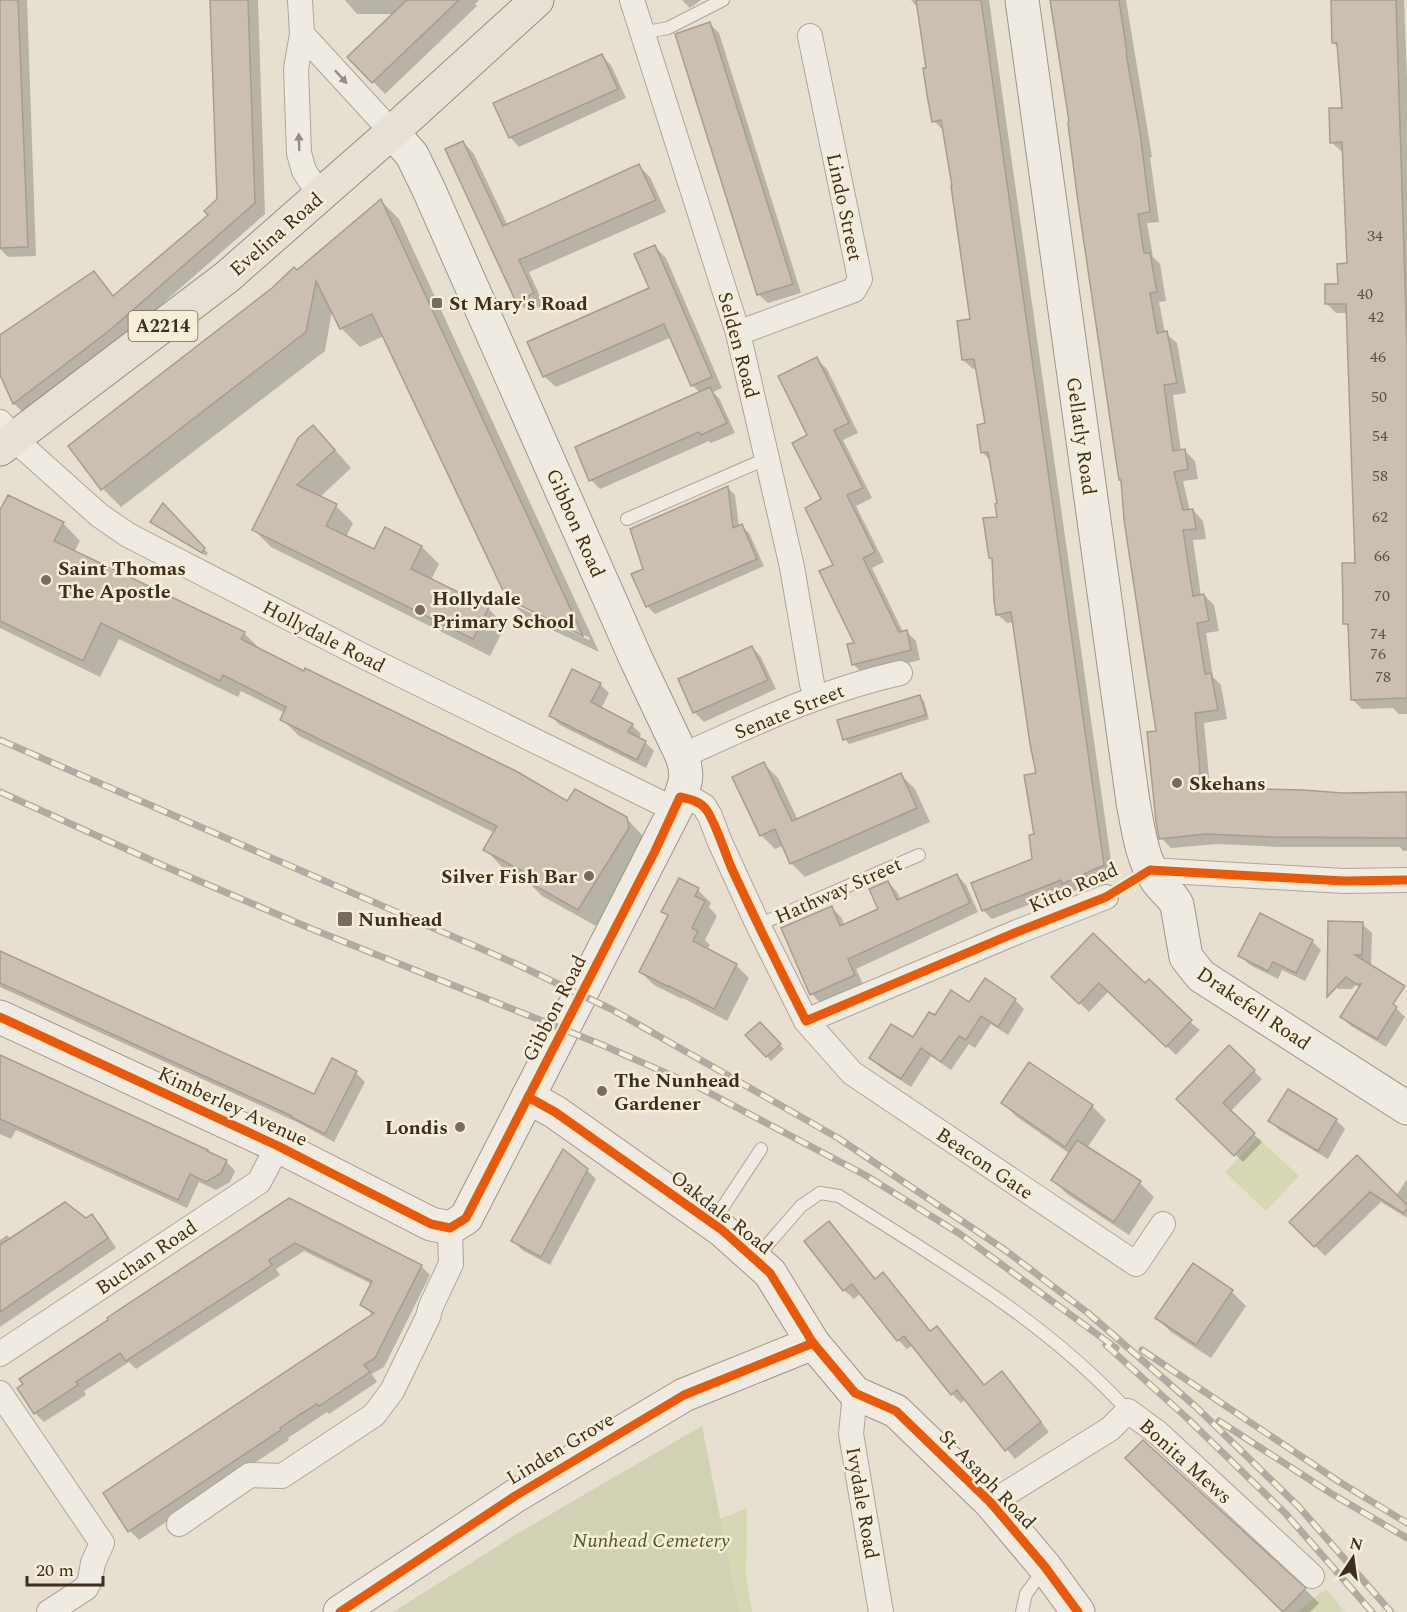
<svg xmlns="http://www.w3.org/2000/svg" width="1407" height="1612" font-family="Spectral,serif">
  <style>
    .green { fill: #d6d7b3 }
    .cemetery { fill: #d1d1b3 }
    .shadow { fill: #0003; fill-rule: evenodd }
    .building { fill: #cbbfb2; stroke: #a89c90; stroke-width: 1.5 }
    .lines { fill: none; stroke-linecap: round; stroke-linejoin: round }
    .lane-casing { stroke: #ada599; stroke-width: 14 }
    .street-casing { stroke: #ada599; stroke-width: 26 }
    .secondary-casing { stroke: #9c958a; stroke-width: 35 }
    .primary-casing { stroke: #928b80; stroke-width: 35 }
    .lane { stroke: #efebe3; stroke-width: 12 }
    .street { stroke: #efebe3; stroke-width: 24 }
    .secondary { stroke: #efebe3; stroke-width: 33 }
    .primary { stroke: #e6e1d4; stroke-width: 33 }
    .rail-casing { stroke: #afaaa2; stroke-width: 7 }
    .rail { stroke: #f7eed8; stroke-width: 4.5; stroke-dasharray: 14; stroke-linecap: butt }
    .cycleway-casing { stroke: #f7eed8; stroke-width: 13 }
    .cycleway { stroke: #e8590c; stroke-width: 9 }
    .oneway { fill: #968c82 }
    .poi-dot { fill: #786c5e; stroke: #f7eed8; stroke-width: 2 }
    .labels { text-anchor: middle; stroke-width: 5; stroke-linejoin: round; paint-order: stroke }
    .number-label { font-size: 16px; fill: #605244 }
    .shield { fill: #f7eed8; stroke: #756857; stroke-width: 1.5 }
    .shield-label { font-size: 18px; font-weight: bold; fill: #3d2e20 }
    .street-label { font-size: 20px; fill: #3d2e20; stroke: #f7eed8 }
    .poi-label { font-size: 20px; font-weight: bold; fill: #3d2e20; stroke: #f7eed8; text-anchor: start }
    .park-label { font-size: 20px; font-style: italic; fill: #4d5a26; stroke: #f7eed8 }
  </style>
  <rect width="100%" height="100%" fill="#e7e0d1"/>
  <!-- green -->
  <g class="green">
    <polygon points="1258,1138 1299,1176 1266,1211 1225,1172"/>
    <polygon points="747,1508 746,1575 752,1612 562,1612 676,1537"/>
    <polygon points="1326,1589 1345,1612 1297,1612"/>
  </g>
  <!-- cemetery -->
  <polygon class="cemetery" points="702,1426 739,1612 393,1612 520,1532"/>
  <!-- shadow -->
  <g class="shadow">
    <polygon points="0,0 27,0 36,256 8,257 0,249"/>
    <polygon points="212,0 258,0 265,214 121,340 25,414 14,404 0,371 0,337 93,273 114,297 210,215 219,199"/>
    <polygon points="345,0 479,0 475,4 477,6 385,94 349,57 395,14 357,14"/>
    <polygon points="682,0 701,0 690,8"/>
    <polygon points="911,0 989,0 1113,875 1072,892 1069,889 992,919 983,910 1034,860 1038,774 1014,622 1007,623 997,614 994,561 991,558 999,518 999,505 991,461 982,452 987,425 977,368 973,369 963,360 972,320 950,160 943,130 934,121 919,9"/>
    <polygon points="1052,0 1126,0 1152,157 1150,157 1159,222 1147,223 1153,257 1160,264 1166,301 1159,302 1165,333 1177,343 1186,393 1173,395 1181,451 1185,451 1195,461 1198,479 1183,481 1190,511 1193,510 1203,521 1206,539 1193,540 1201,596 1204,595 1214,605 1219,631 1206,633 1213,677 1221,685 1227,719 1204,723 1210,787 1221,790 1343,794 1407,794 1407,851 1403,851 1400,847 1281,847 1217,844 1171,848 1161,838 1158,732 1071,123"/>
    <polygon points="1331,0 1404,0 1407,79 1407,714 1399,714 1393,708 1362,709 1352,699 1350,629 1345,623 1356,564 1348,313 1336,313 1327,304 1339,285 1349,265 1344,151 1341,151 1331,142 1343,109 1339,49 1333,42"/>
    <polygon points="710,24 719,33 801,293 768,303 758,294"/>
    <polygon points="602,56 611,65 626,98 519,147 510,137"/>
    <polygon points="463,142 474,154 508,226 639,166 650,177 666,212 529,272 544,305 528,312 517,301"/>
    <path d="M 381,201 L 399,219 L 599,652 L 527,618 L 508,599 L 384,336 L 360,347 L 341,328 L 332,311 L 325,351 L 121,507 L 103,489 L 273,289 ZM 518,603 L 590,638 L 589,640 L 518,607 Z"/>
    <polygon points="655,247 666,258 722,388 713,392 719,398 735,433 711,443 709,441 600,489 591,480 700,393 692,385 672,337 556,387 544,376 651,289"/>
    <polygon points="817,359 827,369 858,433 843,440 872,498 856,506 884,562 872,568 903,632 906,631 916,641 920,660 863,674 853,664 856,644 835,565 809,436"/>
    <polygon points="330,444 351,468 319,498 336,506 353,523 346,537 375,551 422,547 439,564 431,580 488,608 505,626 490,656 271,547 254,530"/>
    <polygon points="728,488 735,495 739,527 741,526 749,533 764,566 655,614 648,607 633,575 645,569"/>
    <polygon points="163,506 208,553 206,556 152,522"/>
    <polygon points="0,513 63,523 80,541 74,552 244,633 261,650 568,803 626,818 643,836 646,846 596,926 542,896 525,879 502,867 485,849 495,833 299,736 282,719 285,713 241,691 238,697 119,639 100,677 0,628"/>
    <polygon points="752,647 761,657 776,689 704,722 695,713 680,680"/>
    <polygon points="600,684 609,693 601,709 632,725 641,734 639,739 645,742 654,751 646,768 560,725 551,716"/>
    <polygon points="920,697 924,701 929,719 849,744 845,739"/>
    <polygon points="764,764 778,778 798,820 901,775 915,789 930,822 805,877 791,863 783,846 775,849 761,835"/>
    <polygon points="957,875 966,885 978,912 856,969 863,984 821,1004 812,994 783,929 832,908 841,917 845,926 879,910 888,882 897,892 901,900"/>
    <polygon points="698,890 711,903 709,907 717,916 705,940 710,945 707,950 736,965 749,978 727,1021 683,998 682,999 654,985 641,972 669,917 663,912"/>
    <polygon points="1362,924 1372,933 1371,966 1396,982 1403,989 1368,989 1396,1008 1405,1017 1386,1047 1351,1026 1342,1017 1360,988 1356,985 1352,989 1338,989 1328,979"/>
    <polygon points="1312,941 1321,950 1305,981 1282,970 1278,979 1250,965 1240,956"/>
    <polygon points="0,952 314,1095 333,1060 356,1073 365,1082 334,1142 299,1123 0,987"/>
    <polygon points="1053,977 1145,985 1200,1030 1176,1055 1109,991 1089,1012"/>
    <polygon points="985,980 1015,1000 1024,1009 1008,1035 991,1024 975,1048 969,1044 951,1070 931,1056 911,1087 880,1067 871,1058 913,1040 935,1017 969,1004"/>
    <polygon points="760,1024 784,1049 771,1061 747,1035"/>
    <polygon points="1229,1047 1262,1079 1230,1112 1262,1142 1243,1162 1178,1099"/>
    <polygon points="0,1057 226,1161 235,1171 230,1182 216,1190 199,1182 187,1208 16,1130 11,1139 0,1134"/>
    <polygon points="1288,1091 1336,1120 1345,1129 1328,1159 1279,1130 1270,1120"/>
    <polygon points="1003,1103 1092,1106 1106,1120 1087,1148 1140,1183 1154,1197 1129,1235 1067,1194 1053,1180 1070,1154 1017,1117"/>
    <polygon points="1357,1157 1396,1196 1407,1179 1407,1218 1381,1202 1325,1256 1291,1222"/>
    <polygon points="587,1170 596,1179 550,1265 522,1250 513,1240"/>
    <polygon points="289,1200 421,1266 430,1275 384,1367 372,1374 377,1382 329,1414 327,1412 288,1438 289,1440 139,1540 130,1531 374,1316 362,1305 372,1284 304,1251 276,1269 280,1275 136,1369 129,1362 84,1391 86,1395 44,1422 35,1413"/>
    <polygon points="92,1216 101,1225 116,1248 0,1327 0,1240 7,1235 11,1239 86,1220"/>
    <polygon points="829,1223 876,1280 883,1274 931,1332 937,1328 946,1337 985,1386 1011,1382 1049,1432 1015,1459 966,1399 961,1403 952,1394 913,1345 907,1349 898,1340 861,1293 854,1299 844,1290"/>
    <polygon points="1193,1265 1232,1292 1246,1306 1211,1358 1171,1332 1157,1318"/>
    <polygon points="1127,1458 1305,1589 1319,1603 1310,1612 1285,1612"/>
  </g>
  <!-- building -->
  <g class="building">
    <polygon points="0,0 18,0 28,247 0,248"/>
    <polygon points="210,0 248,0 255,203 110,330 13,404 0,375 0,335 94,271 113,296 208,215 204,211 217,199"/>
    <polygon points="407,0 459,0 372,83 347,57"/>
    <polygon points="916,0 981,0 1104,865 1062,884 1061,880 982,911 971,883 1032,859 1029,835 1034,834 1024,775 1036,773 1030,744 1011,612 996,615 994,601 992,558 989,558 983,518 997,517 995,504 997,503 988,452 981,453 977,425 985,423 974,359 962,360 957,321 970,319 951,186 952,186 941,120 932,122 927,95 923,68 926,68"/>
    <polygon points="1050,0 1119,0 1127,53 1126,53 1140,132 1150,212 1138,214 1144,253 1150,253 1157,292 1150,293 1157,333 1167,331 1177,383 1164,385 1173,451 1185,449 1188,469 1174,472 1183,510 1193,509 1196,529 1183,530 1193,596 1204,594 1209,621 1197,623 1205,674 1211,673 1218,710 1195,713 1201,786 1220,786 1220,788 1303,790 1343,793 1407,792 1407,838 1270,837 1206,834 1159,839 1156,822 1147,732 1156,731 1124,520 1121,480 1119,480 1078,202 1069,132 1068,122 1069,121"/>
    <polygon points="1331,0 1396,0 1407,347 1407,698 1351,700 1348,624 1343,624 1343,604 1342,563 1355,563 1346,304 1325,304 1325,284 1338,284 1337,264 1347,263 1342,142 1330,143 1329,108 1342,108 1337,43 1332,43"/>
    <polygon points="710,22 793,284 757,295 675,34"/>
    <polygon points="602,54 618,89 509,138 493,103"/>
    <polygon points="463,141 503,226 639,164 656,200 519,260 534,293 516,302 445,149"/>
    <polygon points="381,199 583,636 507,599 372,314 340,329 316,281 306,332 101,490 68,446 272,288 294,267 297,270"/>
    <polygon points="655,245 712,377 691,386 664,324 543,377 527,342 649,288 634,254"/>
    <polygon points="817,357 849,423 834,430 863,488 847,495 875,552 863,558 899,632 907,630 911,650 852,665 847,644 854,643 819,571 833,565 805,508 821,499 792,443 807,435 778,376"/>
    <polygon points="710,387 727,423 701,435 699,432 589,481 575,447"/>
    <polygon points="313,425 335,450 297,485 337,504 326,526 374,549 385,527 422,546 411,569 489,607 473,639 252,530 298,438"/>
    <polygon points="728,486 733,528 742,524 757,559 646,607 631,574 643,569 630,529"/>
    <polygon points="8,495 64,522 54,541 245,632 241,639 304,671 305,668 516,771 567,801 575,789 627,817 629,828 578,910 523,879 526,873 483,850 497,826 280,720 286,707 223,675 220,681 101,623 83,661 0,621 0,510"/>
    <polygon points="163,503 205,548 202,553 150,522"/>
    <polygon points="752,646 768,680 693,713 678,679"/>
    <polygon points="572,669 601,683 591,702 633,724 628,732 646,741 637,760 549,716"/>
    <polygon points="920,695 926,715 843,740 837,720"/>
    <polygon points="764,762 792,821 901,773 917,808 790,864 775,829 760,836 732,777"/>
    <polygon points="957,874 970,903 848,959 855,975 810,995 781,928 832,906 840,926 878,909 869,889 888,881 897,900"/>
    <polygon points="679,878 699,888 695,896 705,901 692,928 698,931 693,941 737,964 714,1009 669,986 669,987 639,972 668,915 661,912"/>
    <polygon points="1260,913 1313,940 1296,973 1273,962 1268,971 1238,956"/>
    <polygon points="1328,921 1363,922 1362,955 1355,955 1405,986 1393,1004 1397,1007 1377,1039 1340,1017 1361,984 1356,984 1346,977 1327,997"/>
    <polygon points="1093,933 1145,983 1149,979 1192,1020 1166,1047 1099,983 1079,1004 1051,977"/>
    <polygon points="0,951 314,1094 332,1058 357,1071 325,1134 291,1117 292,1116 0,983"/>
    <polygon points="985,978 1016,999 998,1027 981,1016 966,1040 959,1036 941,1062 921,1048 901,1079 869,1058 891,1024 913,1037 929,1012 935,1015 951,990 969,1002"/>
    <polygon points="760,1022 781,1044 766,1057 745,1035"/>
    <polygon points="1229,1045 1255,1070 1223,1103 1255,1133 1234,1156 1176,1099"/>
    <polygon points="0,1055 208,1150 207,1151 227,1160 221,1173 206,1182 190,1174 178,1200 0,1119"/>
    <polygon points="1029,1062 1093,1105 1065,1147 1001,1103"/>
    <polygon points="1288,1089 1337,1119 1318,1151 1268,1121"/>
    <polygon points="1077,1140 1141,1181 1114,1222 1051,1180"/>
    <polygon points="563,1149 588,1169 541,1257 511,1241"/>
    <polygon points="1357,1155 1407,1205 1407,1209 1403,1213 1370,1192 1314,1247 1289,1222"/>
    <polygon points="289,1198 422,1265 375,1358 364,1365 370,1372 319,1406 317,1404 299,1415 280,1428 281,1430 128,1532 103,1493 374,1313 360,1305 372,1281 295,1243 269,1260 272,1265 258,1275 126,1361 120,1353 76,1382 78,1385 34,1414 17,1388 23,1384 19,1379 108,1320 107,1318 117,1311"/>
    <polygon points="65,1202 86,1218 92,1214 108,1238 0,1312 0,1245"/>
    <polygon points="829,1221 875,1279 883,1272 930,1331 937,1326 984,1385 1002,1371 1041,1422 1005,1451 957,1390 951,1395 904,1336 897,1341 852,1284 843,1291 804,1241"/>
    <polygon points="1193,1263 1233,1290 1196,1345 1155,1318"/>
    <polygon points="1143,1440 1306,1588 1283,1612 1125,1458"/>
  </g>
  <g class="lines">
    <!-- lane casing -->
    <g class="lane-casing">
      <g id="lane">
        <polyline points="642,33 668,28 723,0"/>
        <polyline points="627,519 768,458"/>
        <polyline points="758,925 919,855"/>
        <polyline points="713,1222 761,1149"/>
        <path d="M 756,1258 L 801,1206 L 820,1193 L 839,1196 C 940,1260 1047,1322 1128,1411"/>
        <polyline points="1022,1612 1026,1594 1045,1568"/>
      </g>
    </g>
    <!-- street casing -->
    <g class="street-casing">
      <g id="street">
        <polyline points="300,0 302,34 296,69 299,153 304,171 320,195"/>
        <polyline points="632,0 738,333 792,567 812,684 817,697"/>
        <polyline points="302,34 392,132"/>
        <polyline points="738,333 854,290 860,279 810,36"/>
        <polyline points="0,422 14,439 99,515 128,535 361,655 659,802 676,808"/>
        <path d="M 682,756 C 753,724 823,690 900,673"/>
        <polyline points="680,797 694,800 704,806 710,816 719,840 758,925 806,1021 852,1073 1136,1264 1163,1224"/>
        <polyline points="1150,870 1344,881 1407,880"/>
        <polyline points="806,1021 1017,932 1106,897"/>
        <polyline points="0,1354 259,1182 278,1146"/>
        <polyline points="0,1393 102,1543 93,1563 90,1580 86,1588 49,1612"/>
        <polyline points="855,1393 851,1434 881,1612"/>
        <polyline points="991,1503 1110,1429 1128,1411 1158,1433 1312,1576"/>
        <polyline points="179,1524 250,1475 282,1476 374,1415 392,1391 428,1317 431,1306 451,1264 450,1228"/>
      </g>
    </g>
    <!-- secondary casing -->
    <g class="secondary-casing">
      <g id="secondary">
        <path d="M 1022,0 L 1133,802 C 1138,827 1141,857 1156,879 C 1162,889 1172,894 1177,905 L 1186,957 L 1201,976 L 1407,1108"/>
        <path d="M 0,1017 L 278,1146 L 431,1224 L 450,1228 L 466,1218 L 676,808 C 684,786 690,779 682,756 L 636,659 L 429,190 L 412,155 L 392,132"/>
        <polyline points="528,1097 555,1112 722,1230 770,1273 813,1343 855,1393 896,1411 991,1503 1045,1567 1078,1612"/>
        <polyline points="340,1612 515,1496 684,1395 813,1343"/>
      </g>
    </g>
    <!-- primary casing -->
    <g class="primary-casing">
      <polyline id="primary" points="0,449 227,277 392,132 537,0"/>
    </g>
    <!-- lane -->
    <use href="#lane" class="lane"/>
    <!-- street -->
    <use href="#street" class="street"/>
    <!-- secondary -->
    <use href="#secondary" class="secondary"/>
    <!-- primary -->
    <use href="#primary" class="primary"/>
    <!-- rail casing -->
    <g class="rail-casing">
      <g id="rail">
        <polyline points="0,740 514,963 611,1009 838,1138 1005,1250 1088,1313 1195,1406 1299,1507 1391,1612"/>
        <polyline points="0,792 164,866 307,927 600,1044 700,1088 865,1175 960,1234 1116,1348"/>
        <polyline points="1106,1345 1187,1418 1286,1514 1372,1612"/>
        <polyline points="1142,1350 1338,1481 1407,1523"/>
        <polyline points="1219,1421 1332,1494 1407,1538"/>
      </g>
    </g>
    <!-- rail -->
    <use href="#rail" class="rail"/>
    <!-- cycleway casing -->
    <g class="cycleway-casing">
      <g id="cycleway">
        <path d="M 0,1017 L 278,1146 L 431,1224 L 450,1228 L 466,1218 L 655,851 L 680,797 C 689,799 699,801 705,808 C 714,818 725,853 731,867 C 755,919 780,970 806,1021 L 1017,932 L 1106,897 L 1150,870 L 1344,881 L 1407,880"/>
        <polyline points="528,1097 555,1112 722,1230 770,1273 813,1343 855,1393 896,1411 991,1503 1045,1567 1078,1612"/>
        <polyline points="340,1612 515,1496 684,1395 813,1343"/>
      </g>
    </g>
    <!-- cycleway -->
    <use href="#cycleway" class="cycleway"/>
  </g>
  <!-- one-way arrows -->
  <defs><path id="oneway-solid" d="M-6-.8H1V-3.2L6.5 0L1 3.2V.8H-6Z" transform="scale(1.5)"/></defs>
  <g class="oneway">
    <use href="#oneway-solid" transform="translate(341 77) rotate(48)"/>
    <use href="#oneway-solid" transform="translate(299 142) rotate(-92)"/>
  </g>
  <!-- markers -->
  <g class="poi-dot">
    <rect x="431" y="297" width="12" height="12" rx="3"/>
    <circle cx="46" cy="580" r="6"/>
    <circle cx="420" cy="610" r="6"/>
    <circle cx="1177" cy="783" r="6"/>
    <circle cx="589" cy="876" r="6"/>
    <rect x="337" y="911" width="16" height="16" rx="3"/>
    <circle cx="602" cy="1091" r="6"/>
    <circle cx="460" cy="1127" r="6"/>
  </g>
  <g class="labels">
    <!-- number labels -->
    <g class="number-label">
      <text x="1375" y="241">34</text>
      <text x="1365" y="299">40</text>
      <text x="1376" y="322">42</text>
      <text x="1378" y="362">46</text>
      <text x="1379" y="402">50</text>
      <text x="1380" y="441">54</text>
      <text x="1380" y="481">58</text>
      <text x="1380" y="522">62</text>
      <text x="1382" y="561">66</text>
      <text x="1382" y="601">70</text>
      <text x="1378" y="639">74</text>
      <text x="1378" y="659">76</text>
      <text x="1383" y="682">78</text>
    </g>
    <!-- shield labels -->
    <rect class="shield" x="128.5" y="311" width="69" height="30" rx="4.5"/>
    <g class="shield-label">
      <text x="163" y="332">A2214</text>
    </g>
    <!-- street labels -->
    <g class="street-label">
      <text transform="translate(845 207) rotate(78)" y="7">Lindo Street</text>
      <text transform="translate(276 234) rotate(-41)" y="7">Evelina Road</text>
      <text transform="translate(739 345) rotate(75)" y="7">Selden Road</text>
      <text transform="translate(1082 436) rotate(82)" y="7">Gellatly Road</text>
      <text transform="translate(576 523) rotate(66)" y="7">Gibbon Road</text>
      <text transform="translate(324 636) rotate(27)" y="7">Hollydale Road</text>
      <text transform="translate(789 711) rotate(-22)" y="7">Senate Street</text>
      <text transform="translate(1073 887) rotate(-24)" y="7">Kitto Road</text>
      <text transform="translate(838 890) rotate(-24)" y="7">Hathway Street</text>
      <text transform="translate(554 1008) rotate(-63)" y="7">Gibbon Road</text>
      <text transform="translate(1254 1008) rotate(34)" y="7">Drakefell Road</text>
      <text transform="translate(233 1106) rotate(25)" y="7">Kimberley Avenue</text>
      <text transform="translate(985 1163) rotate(34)" y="7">Beacon Gate</text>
      <text transform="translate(722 1212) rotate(38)" y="7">Oakdale Road</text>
      <text transform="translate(146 1257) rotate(-34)" y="7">Buchan Road</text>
      <text transform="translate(560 1448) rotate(-31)" y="7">Linden Grove</text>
      <text transform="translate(1186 1461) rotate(42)" y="7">Bonita Mews</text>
      <text transform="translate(988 1479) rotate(46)" y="7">St Asaph Road</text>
      <text transform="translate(863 1503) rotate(80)" y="7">Ivydale Road</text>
    </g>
    <!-- poi labels -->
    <g class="poi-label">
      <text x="449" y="310">St Mary's Road</text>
      <text x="58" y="575">Saint Thomas<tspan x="58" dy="23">The Apostle</tspan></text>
      <text x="432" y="605">Hollydale<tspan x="432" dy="23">Primary School</tspan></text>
      <text x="1189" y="790">Skehans</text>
      <text x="577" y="883" text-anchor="end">Silver Fish Bar</text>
      <text x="358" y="926">Nunhead</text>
      <text x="614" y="1087">The Nunhead<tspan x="614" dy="23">Gardener</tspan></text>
      <text x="448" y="1134" text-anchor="end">Londis</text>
    </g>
    <!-- park labels -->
    <g class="park-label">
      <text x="651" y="1547">Nunhead Cemetery</text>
    </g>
  </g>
  <!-- north arrow -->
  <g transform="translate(1353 1558) rotate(13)" stroke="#f7eed8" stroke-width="4.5" paint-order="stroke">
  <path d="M0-4.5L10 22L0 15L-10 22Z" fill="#3d2e20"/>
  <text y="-9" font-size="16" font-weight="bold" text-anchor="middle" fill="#3d2e20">N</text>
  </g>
  <!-- scale -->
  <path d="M27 1576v9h76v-9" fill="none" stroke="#3d2e20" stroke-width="3"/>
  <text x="36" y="1576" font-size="18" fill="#3d2e20" stroke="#f7eed8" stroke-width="4.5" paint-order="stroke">20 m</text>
</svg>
